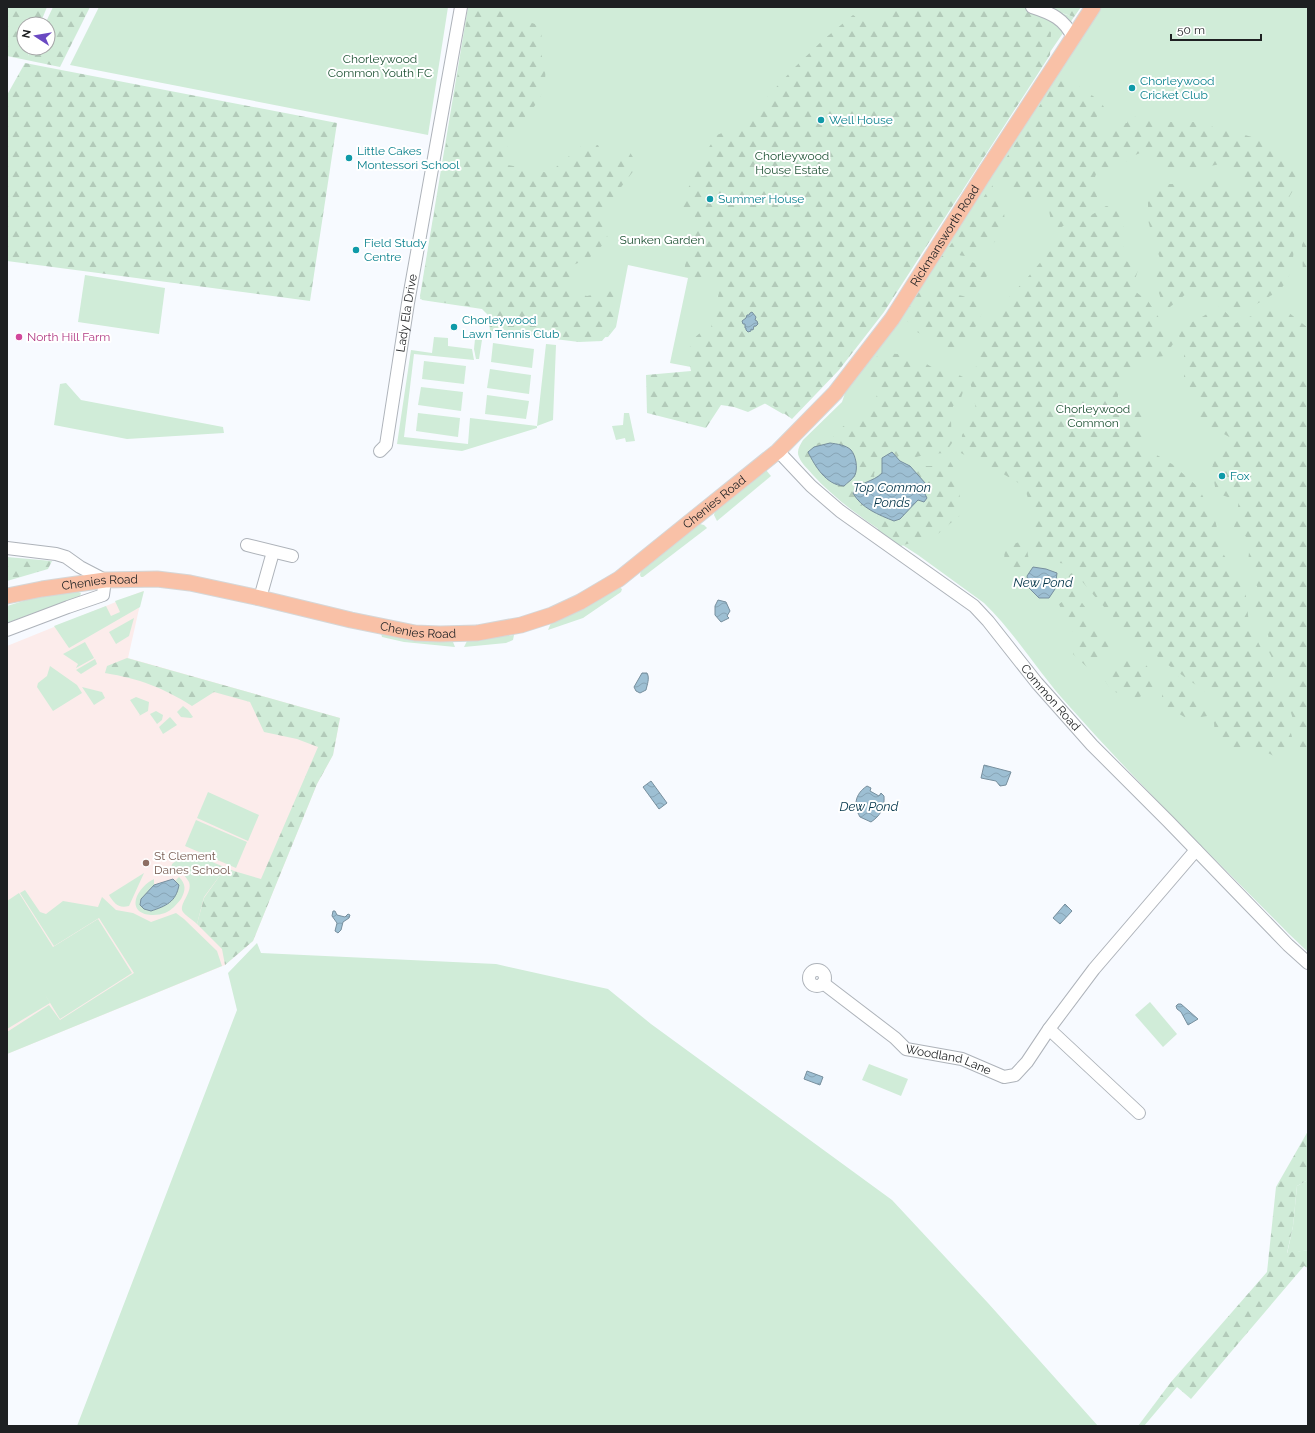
<svg xmlns="http://www.w3.org/2000/svg" width="1315" height="1433" font-family="Raleway,sans-serif">
  <style>
    .education { fill: #fceceb }
    .green { fill: #d0ecd8 }
    .forest { fill: url(#forest-firs) }
    .water { fill: url(#water-waves); stroke: #778f9e }
    .lines { fill: none; stroke-linecap: round; stroke-linejoin: round }
    .minor-casing { stroke: #aeb3ba; stroke-width: 14 }
    .major-casing { stroke: #d6d7d7; stroke-width: 17 }
    .minor { stroke: #fff; stroke-width: 12 }
    .major { stroke: #f9c1a7; stroke-width: 15 }
    .culture-dot { fill: #0f9aa8; stroke: #fff; stroke-width: 1.5 }
    .hotel-dot { fill: #d1479c; stroke: #fff; stroke-width: 1.5 }
    .education-dot { fill: #8d6e63; stroke: #fff; stroke-width: 1.5 }
    .labels { text-anchor: middle; stroke-width: 4; stroke-linejoin: round; paint-order: stroke }
    .park-label { font-size: 12px; fill: #1f5335; stroke: #fff }
    .culture-label { font-size: 12px; fill: #0d838f; stroke: #fff; text-anchor: start }
    .street-label { font-size: 12px; fill: #1e2022; stroke: #fff }
    .hotel-label { font-size: 12px; fill: #b23c85; stroke: #fff; text-anchor: start }
    .education-label { font-size: 12px; fill: #785e54; stroke: #fff; text-anchor: start }
    .water-label { font-size: 13px; font-style: italic; fill: #06374c; stroke: #fff }
  </style>
  <defs>
    <pattern id="forest-firs" width="22" height="20" patternUnits="userSpaceOnUse"><rect width="22" height="20" fill="#d0ecd8"/><path d="M5 1l3.5 6h-7zM16 11l3.5 6h-7z" fill="#b2cab9"/></pattern>
    <pattern id="water-waves" width="16" height="10" patternUnits="userSpaceOnUse"><rect width="16" height="10" fill="#9dbfd3"/><path d="M0 5q4-4 8 0t8 0" fill="none" stroke="#87a4b5"/></pattern>
  </defs>
  <rect width="100%" height="100%" fill="#f7faff"/>
  <!-- education -->
  <polygon class="education" points="143,591 128,658 340,718 333,755 317,784 253,941 225,965 7,1054 7,646"/>
  <!-- green -->
  <g class="green">
    <polygon points="99,7 448,7 428,135 70,65"/>
    <polygon points="468,7 1053,7 1064,14 1074,17 1033,77 791,410 783,414 759,400 691,367 670,363 688,278 628,265 616,327 608,337 582,338 494,318 489,316 482,309 422,300 420,296"/>
    <path d="M 1100,7 L 1308,7 L 1308,952 L 1288,933 C 1214,858 1139,785 1069,706 C 1039,673 1016,634 984,603 C 962,587 940,571 918,555 C 881,531 842,507 812,474 C 808,469 801,463 799,457 C 796,451 800,445 803,440 L 842,402 L 846,390 L 903,313 Z"/>
    <polygon points="85,275 165,288 159,334 78,322"/>
    <polygon points="434,337 448,338 448,346 472,349 474,360 414,354 404,437 468,444 470,418 537,426 546,344 556,345 553,420 537,426 537,428 462,451 397,444 411,350 432,353"/>
    <polygon points="475,339 482,340 479,359 476,359 474,349"/>
    <polygon points="493,343 534,349 532,368 491,362"/>
    <polygon points="424,361 466,366 464,384 422,379"/>
    <polygon points="490,369 531,375 529,394 487,388"/>
    <polygon points="66,383 81,400 223,427 224,433 127,439 54,425 60,384"/>
    <polygon points="421,387 463,392 461,411 418,405"/>
    <polygon points="487,395 529,401 526,419 485,414"/>
    <polygon points="418,413 460,418 458,437 416,431"/>
    <polygon points="624,413 629,413 635,441 626,442 625,438 616,440 612,426 623,425"/>
    <polygon points="766,470 771,476 717,521 714,515 715,511"/>
    <polygon points="700,524 704,525 707,528 643,577 641,577 640,575 641,570"/>
    <polygon points="619,587 622,589 621,592 583,618 548,630 551,623 584,609"/>
    <polygon points="76,591 81,593 80,596 7,623 7,606 33,598"/>
    <polygon points="144,591 140,607 69,648 54,626 106,606 111,616 120,612 115,601"/>
    <polygon points="134,618 129,636 116,644 109,632"/>
    <polygon points="381,633 416,640 453,642 455,647 404,642 382,637"/>
    <polygon points="514,635 513,640 506,643 464,647 467,641"/>
    <polygon points="85,642 94,658 76,668 78,664 63,654"/>
    <polygon points="95,659 97,664 81,674 76,670"/>
    <polygon points="50,666 77,685 82,693 53,711 37,687 38,683 47,676"/>
    <polygon points="82,687 102,692 105,698 94,705"/>
    <polygon points="136,697 149,702 148,711 139,716 140,715 130,700"/>
    <polygon points="183,706 188,710 193,717 191,718 181,717 177,712"/>
    <polygon points="156,711 163,715 162,720 157,724 150,714"/>
    <polygon points="170,717 177,725 163,734 159,727"/>
    <polygon points="208,792 259,815 248,841 197,818"/>
    <polygon points="196,820 247,842 236,868 185,846"/>
    <path d="M 188,852 L 234,871 L 221,874 L 204,897 L 197,924 C 193,920 186,916 183,912 C 178,904 193,893 189,882 C 187,879 184,875 182,872 L 171,869 L 172,864 Z"/>
    <path d="M 144,873 L 129,906 C 118,909 114,903 109,895 Z"/>
    <path d="M 179,877 C 186,884 186,890 181,899 C 176,905 172,910 165,913 C 154,917 132,916 136,899 C 138,891 147,882 154,879 L 154,885 L 141,899 L 177,882 L 175,881 Z"/>
    <polygon points="25,890 40,912 46,914 63,901 98,907 102,897 116,910 133,913 151,922 176,913 184,919 217,951 222,966 7,1054 7,1032 49,1005 60,1020 134,973 99,918 54,946 20,893"/>
    <polygon points="19,893 53,947 98,919 132,973 60,1019 44,993 50,1003 7,1029 7,901"/>
    <polygon points="257,943 261,953 496,964 608,989 651,1024 892,1200 988,1303 1098,1426 77,1426 237,1010 228,973"/>
    <polygon points="1150,1002 1177,1034 1163,1047 1135,1015"/>
    <polygon points="869,1064 908,1079 901,1096 862,1080"/>
    <polygon points="1308,1180 1308,1250 1287,1254 1293,1226 1297,1186"/>
  </g>
  <!-- forest -->
  <g class="forest">
    <polygon points="7,7 47,7 40,24 24,24 24,48 30,48 28,56 32,48 48,48 48,24 45,24 53,7 90,7 60,67 7,56"/>
    <path d="M 469,7 L 516,7 L 516,18 L 535,24 L 542,32 C 542,36 540,41 540,45 C 540,53 544,61 545,69 C 548,100 528,114 507,134 L 508,165 L 549,173 L 581,146 L 598,145 L 606,162 L 629,151 L 638,165 L 602,212 L 608,240 L 588,259 L 573,265 L 569,291 L 587,296 L 611,291 L 618,299 L 611,330 L 602,341 L 579,342 L 490,331 L 488,309 L 420,299 Z"/>
    <path d="M 885,7 L 1022,7 L 1037,17 L 1051,32 L 1050,55 L 884,312 L 839,370 L 792,419 L 768,402 L 748,412 L 734,407 L 721,405 L 706,428 L 647,413 L 646,375 L 691,371 C 687,354 687,341 703,331 C 706,329 708,328 711,328 L 721,283 L 683,276 L 695,215 L 673,210 L 692,182 L 698,164 L 717,135 L 741,125 L 794,68 L 823,40 L 853,15 L 881,32 Z"/>
    <polygon points="1044,7 1081,7 1074,17"/>
    <polygon points="25,63 337,123 310,301 7,261 7,95"/>
    <path d="M 1056,80 L 1070,80 L 1100,101 L 1104,107 L 1095,119 L 1096,131 L 1104,134 L 1115,124 L 1127,123 L 1129,116 L 1172,122 L 1202,122 L 1222,131 L 1223,129 L 1252,137 L 1276,149 L 1293,167 L 1298,182 L 1288,199 L 1301,201 C 1299,208 1295,217 1295,225 C 1293,244 1296,268 1284,285 C 1278,293 1253,306 1243,312 L 1221,301 L 1206,301 L 1186,294 L 1165,311 L 1155,281 L 1161,261 L 1154,242 L 1148,220 L 1148,193 L 1167,184 L 1181,184 L 1193,193 L 1215,180 L 1236,192 L 1247,182 L 1236,172 L 1230,162 C 1203,168 1185,170 1157,169 L 1154,147 L 1133,156 L 1123,164 L 1097,171 L 1093,183 L 1098,200 L 1080,215 L 1054,232 C 1055,226 1052,225 1051,219 C 1049,214 1049,205 1047,199 L 1040,195 C 1014,203 1011,193 996,174 Z"/>
    <path d="M 992,185 C 999,197 1007,212 1004,226 C 1002,240 979,258 965,256 C 959,256 953,252 947,250 Z"/>
    <path d="M 1106,206 L 1119,208 L 1125,232 L 1122,257 L 1138,270 L 1132,289 L 1148,301 L 1165,327 L 1173,344 L 1165,356 L 1147,358 L 1130,369 L 1118,385 L 1118,406 L 1130,416 L 1143,408 L 1145,423 L 1145,448 L 1172,464 L 1198,487 L 1215,519 L 1222,552 L 1245,587 L 1249,624 L 1266,658 L 1283,703 L 1292,737 L 1287,752 L 1278,758 L 1254,746 L 1237,758 L 1215,739 L 1214,722 L 1222,710 L 1219,698 L 1210,695 C 1191,681 1171,668 1153,653 C 1120,628 1094,596 1068,564 L 1035,560 L 1032,515 L 1025,487 L 1000,472 L 972,459 L 961,453 L 962,435 L 969,424 L 976,409 L 970,381 L 977,364 L 977,343 L 991,316 L 1028,277 L 1060,239 L 1080,222 Z"/>
    <polygon points="1308,232 1308,278 1303,275 1302,245"/>
    <path d="M 937,255 C 955,258 974,259 988,271 L 986,279 L 972,293 C 966,291 960,289 953,288 C 928,284 924,278 937,255 Z"/>
    <polygon points="929,287 945,292 963,296 981,304 983,311 974,330 966,345 957,355 942,349 931,339 917,332 907,321 903,310 913,294"/>
    <polygon points="1220,306 1236,323 1269,308 1288,312 1308,328 1308,332 1295,350 1299,369 1308,379 1308,402 1305,410 1308,428 1308,766 1301,752 1297,732 1288,703 1285,683 1269,652 1268,632 1253,611 1258,589 1248,564 1250,540 1234,527 1239,501 1216,493 1212,468 1217,450 1231,438 1197,419 1198,398 1184,379 1184,346 1175,328 1197,320"/>
    <path d="M 881,353 L 898,354 L 920,360 L 935,369 L 953,372 L 963,377 C 963,390 965,398 953,406 L 951,421 L 952,443 L 945,453 L 930,454 L 916,457 L 901,454 L 890,463 L 877,465 L 874,474 L 876,490 L 874,500 L 861,506 C 848,502 838,497 828,486 L 829,482 C 818,472 805,465 803,450 C 813,442 821,442 834,441 L 833,435 L 846,424 L 860,419 L 872,408 L 877,395 L 875,381 L 863,381 L 860,379 L 873,360 Z"/>
    <path d="M 948,458 L 957,473 L 960,486 L 959,518 C 949,523 947,527 939,533 C 929,540 912,542 901,546 L 878,532 L 877,517 L 884,506 L 913,484 L 918,470 L 923,466 L 934,466 Z"/>
    <polygon points="1023,541 1027,549 1030,567 1011,572 1004,561 1005,546"/>
    <polygon points="7,557 52,561 48,569 7,581"/>
    <polygon points="1072,573 1080,600 1088,611 1092,626 1109,643 1109,658 1089,669 1073,654 1077,636 1067,625 1059,604 1063,601 1059,579"/>
    <polygon points="1119,657 1146,665 1158,681 1152,691 1133,700 1111,690 1102,676"/>
    <path d="M 127,658 L 340,718 L 333,755 L 317,784 L 253,941 L 225,965 L 222,949 L 197,924 L 204,898 L 221,874 L 234,871 L 261,879 L 318,747 L 297,739 L 264,732 L 250,702 L 214,692 L 192,706 C 162,687 140,679 105,673 L 107,666 Z"/>
    <polygon points="1176,674 1198,698 1211,705 1208,716 1188,719 1162,704 1162,687"/>
    <polygon points="1308,1131 1308,1180 1297,1186 1293,1226 1287,1253 1308,1250 1308,1268 1304,1266 1191,1399 1177,1387 1144,1426 1138,1426 1171,1382 1267,1272 1276,1187"/>
  </g>
  <!-- water -->
  <g class="water">
    <polygon points="752,312 756,317 755,320 757,321 758,324 756,326 754,326 753,330 751,329 751,331 748,332 746,330 746,328 745,328 745,324 743,324 742,321 746,318 747,315 749,315 750,313"/>
    <path d="M 830,443 C 837,444 846,445 851,450 C 856,456 858,468 855,475 C 853,479 847,483 844,486 C 826,485 815,466 808,452 L 814,447 Z"/>
    <path d="M 892,452 L 900,461 L 910,466 L 926,484 L 929,489 L 925,494 L 927,498 L 924,502 L 918,500 L 900,519 L 894,521 C 879,515 861,508 853,493 C 862,480 872,483 882,473 L 882,458 Z"/>
    <polygon points="1033,567 1046,569 1057,573 1055,589 1049,598 1039,598 1029,588 1027,576"/>
    <polygon points="718,600 726,602 730,611 727,616 729,618 721,622 715,615 715,606"/>
    <path d="M 642,673 L 647,673 C 650,678 647,685 646,690 L 640,693 L 636,691 L 634,687 Z"/>
    <polygon points="984,765 1011,772 1006,785 1000,786 996,781 981,778"/>
    <polygon points="651,781 667,803 659,809 643,787"/>
    <path d="M 867,786 L 871,788 L 870,791 L 879,796 L 881,793 L 884,796 C 885,808 880,816 871,822 L 860,817 C 853,805 855,794 867,786 Z"/>
    <path d="M 173,879 L 179,885 C 176,902 166,906 151,911 L 144,909 L 140,905 L 141,899 L 154,885 Z"/>
    <polygon points="1065,904 1072,911 1060,924 1053,918"/>
    <polygon points="333,911 335,911 337,915 345,917 348,914 350,915 349,918 343,922 341,930 338,933 335,931 337,923 332,916"/>
    <polygon points="1178,1004 1181,1004 1198,1019 1188,1025 1181,1012 1177,1009 1176,1006"/>
    <polygon points="807,1071 823,1077 820,1085 804,1079"/>
  </g>
  <g class="lines">
    <!-- minor casing -->
    <g class="minor-casing">
      <g id="minor">
        <path d="M 1032,7 C 1051,13 1065,19 1073,38"/>
        <path id="s1" d="M 380,451 L 386,445 L 408,303 L 461,7"/>
        <path id="s2" d="M 778,451 L 811,486 L 840,511 L 974,606 L 988,621 L 1037,683 L 1092,745 L 1168,821 L 1288,945 L 1308,963"/>
        <polyline points="247,545 292,556"/>
        <polyline points="7,548 56,554 66,557 80,567 105,580 103,595 68,607 7,630"/>
        <polyline points="260,598 273,552"/>
        <circle cx="817" cy="978" r="8"/>
        <path id="s3" d="M 823,983 L 895,1038 L 906,1049 L 962,1059 L 1004,1077 L 1015,1075 L 1027,1062 L 1049,1029 L 1094,969 L 1196,850"/>
        <polyline points="1049,1029 1139,1113"/>
      </g>
    </g>
    <!-- major casing -->
    <g class="major-casing">
      <g id="major">
        <path id="s4" d="M 7,596 L 42,589 L 105,580 L 157,579 L 190,583 L 260,598 L 351,620 L 415,633 L 440,634 L 477,633 L 521,625 L 552,615 L 580,602 L 619,579 L 778,451 L 835,393 L 892,319 L 986,171 L 1093,7"/>
      </g>
    </g>
    <!-- minor -->
    <use href="#minor" class="minor"/>
    <!-- major -->
    <use href="#major" class="major"/>
  </g>
  <!-- markers -->
  <g class="culture-dot">
    <circle cx="1132" cy="88" r="4"/>
    <circle cx="821" cy="120" r="4"/>
    <circle cx="349" cy="158" r="4"/>
    <circle cx="710" cy="199" r="4"/>
    <circle cx="356" cy="250" r="4"/>
    <circle cx="454" cy="327" r="4"/>
    <circle cx="1222" cy="476" r="4"/>
  </g>
  <circle class="hotel-dot" cx="19" cy="337" r="4"/>
  <circle class="education-dot" cx="146" cy="863" r="4"/>
  <g class="labels">
    <!-- park labels -->
    <g class="park-label">
      <text x="380" y="63">Chorleywood<tspan x="380" dy="14">Common Youth FC</tspan></text>
      <text x="792" y="160">Chorleywood<tspan x="792" dy="14">House Estate</tspan></text>
      <text x="662" y="244">Sunken Garden</text>
      <text x="1093" y="413">Chorleywood<tspan x="1093" dy="14">Common</tspan></text>
    </g>
    <!-- culture labels -->
    <g class="culture-label">
      <text x="1140" y="85">Chorleywood<tspan x="1140" dy="14">Cricket Club</tspan></text>
      <text x="829" y="124">Well House</text>
      <text x="357" y="155">Little Cakes<tspan x="357" dy="14">Montessori School</tspan></text>
      <text x="718" y="203">Summer House</text>
      <text x="364" y="247">Field Study<tspan x="364" dy="14">Centre</tspan></text>
      <text x="462" y="324">Chorleywood<tspan x="462" dy="14">Lawn Tennis Club</tspan></text>
      <text x="1230" y="480">Fox</text>
    </g>
    <!-- street labels -->
    <g class="street-label">
      <text dy="4" stroke="none"><textPath href="#s4" startOffset="1108">Rickmansworth Road</textPath></text>
      <text dy="4" stroke="none"><textPath href="#s1" startOffset="142">Lady Ela Drive</textPath></text>
      <text dy="4" stroke="none"><textPath href="#s4" startOffset="753">Chenies Road</textPath></text>
      <text dy="4" stroke="none"><textPath href="#s4" startOffset="94">Chenies Road</textPath></text>
      <text dy="4" stroke="none"><textPath href="#s4" startOffset="418">Chenies Road</textPath></text>
      <text dy="4" stroke="none"><textPath href="#s2" startOffset="370">Common Road</textPath></text>
      <text dy="4" stroke="none"><textPath href="#s3" startOffset="150">Woodland Lane</textPath></text>
    </g>
    <!-- hotel labels -->
    <g class="hotel-label">
      <text x="27" y="341">North Hill Farm</text>
    </g>
    <!-- education labels -->
    <g class="education-label">
      <text x="154" y="860">St Clement<tspan x="154" dy="14">Danes School</tspan></text>
    </g>
    <!-- water labels -->
    <g class="water-label">
      <text x="892" y="492">Top Common<tspan x="892" dy="15">Ponds</tspan></text>
      <text x="1043" y="587">New Pond</text>
      <text x="869" y="811">Dew Pond</text>
    </g>
  </g>
  <!-- border -->
  <rect width="1315" height="1433" fill="none" stroke="#1e2022" stroke-width="16"/>
  <!-- north arrow -->
  <g transform="translate(36 36) rotate(282)"><circle r="19" fill="#ffffff" stroke="#a5a6a7"/>
  <path d="M0-3L7 15L0 10L-7 15Z" fill="#6a49c2"/>
  <text y="-6" font-size="11" font-weight="bold" text-anchor="middle" fill="#1e2022">N</text>
  </g>
  <!-- scale -->
  <path d="M1171 34v6h90v-6" fill="none" stroke="#1e2022" stroke-width="2"/>
  <text x="1177" y="34" font-size="12" fill="#1e2022" stroke="#ffffff" stroke-width="3" paint-order="stroke">50 m</text>
</svg>
